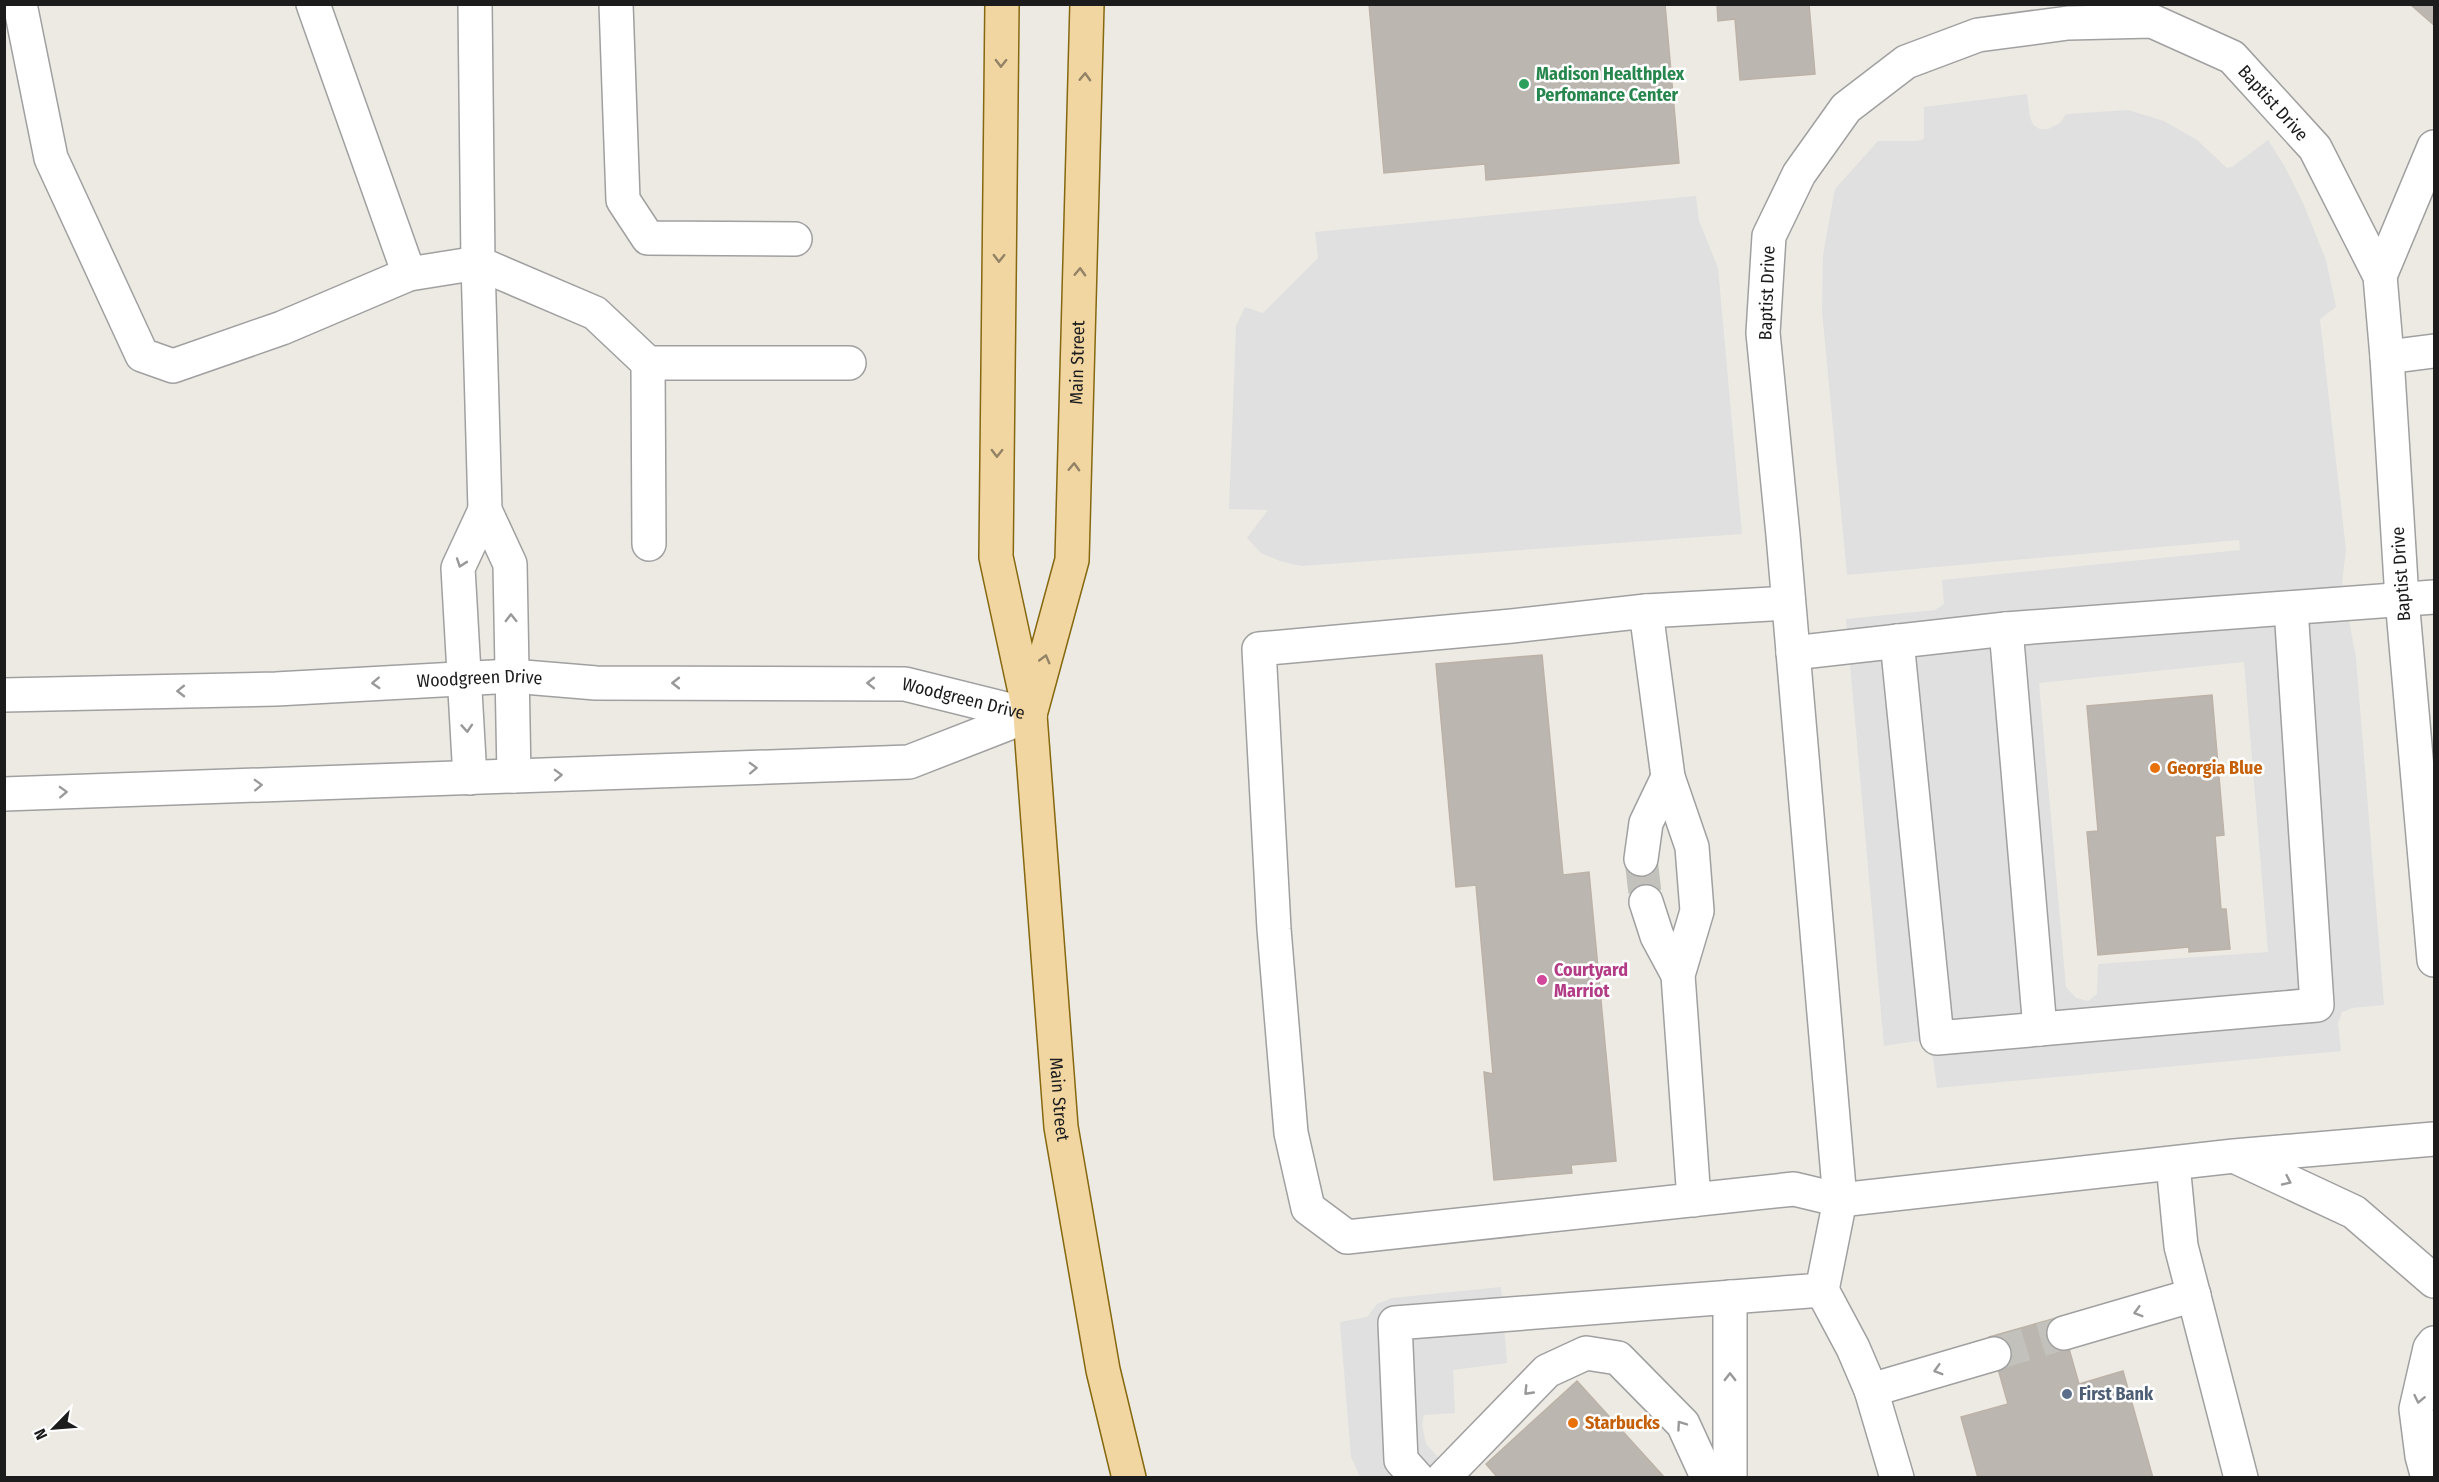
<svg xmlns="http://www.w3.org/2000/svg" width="2439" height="1482" font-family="'Fira Sans Condensed',sans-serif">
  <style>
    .parking { fill: #e0e0e0; fill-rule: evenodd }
    .building { fill: #bcb6b0; stroke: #bcb2a7; stroke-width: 1.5 }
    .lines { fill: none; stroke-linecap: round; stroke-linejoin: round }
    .minor-tunnel { stroke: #c2c1bb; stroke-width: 33; stroke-dasharray: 33 16; stroke-linecap: butt }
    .minor-casing { stroke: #a0a0a0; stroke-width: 36 }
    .major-casing { stroke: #85680f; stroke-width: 36 }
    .minor { stroke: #fff; stroke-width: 33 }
    .major { stroke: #f2d6a2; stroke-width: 33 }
    .oneway { stroke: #928266 }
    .oneway2 { stroke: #999 }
    .leisure-dot { fill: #2e9e5b; stroke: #fff; stroke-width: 2 }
    .food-dot { fill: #e8710a; stroke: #fff; stroke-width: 2 }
    .hotel-dot { fill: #d1479c; stroke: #fff; stroke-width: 2 }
    .service-dot { fill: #5c6f8a; stroke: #fff; stroke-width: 2 }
    .labels { text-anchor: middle; stroke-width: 5; stroke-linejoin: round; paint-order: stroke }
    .leisure-label { font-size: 18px; font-weight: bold; fill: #27864d; stroke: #fff; text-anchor: start }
    .street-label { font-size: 18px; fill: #1c1c1c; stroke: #fff }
    .food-label { font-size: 18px; font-weight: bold; fill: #c56008; stroke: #fff; text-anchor: start }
    .hotel-label { font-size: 18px; font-weight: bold; fill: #b23c85; stroke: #fff; text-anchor: start }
    .service-label { font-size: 18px; font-weight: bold; fill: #4e5e75; stroke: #fff; text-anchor: start }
  </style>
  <rect width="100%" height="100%" fill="#eceae3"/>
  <!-- parking -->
  <g class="parking">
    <path d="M 2027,94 L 2030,117 L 2033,125 L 2040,129 L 2048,129 L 2060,123 L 2066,114 L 2128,110 L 2164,121 L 2197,140 L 2227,168 L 2232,167 L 2268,140 L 2285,167 L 2303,203 L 2326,260 L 2336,307 L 2320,319 L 2346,550 L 2342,582 L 2356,658 L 2384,1005 L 2352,1008 L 2342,1012 L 2338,1024 L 2341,1051 L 1937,1088 L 1932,1051 L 1927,1044 L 1916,1041 L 1884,1046 L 1846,619 L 1935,610 L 1944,604 L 1942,580 L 2240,550 L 2239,540 L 1847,575 L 1822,311 L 1823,255 L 1835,189 L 1878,141 L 1917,141 L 1924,139 L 1924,107 ZM 2244,662 L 2268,952 L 2098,964 L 2097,994 L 2088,1001 L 2076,998 L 2066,987 L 2039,683 Z"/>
    <polygon points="1696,196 1699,221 1718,268 1742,534 1301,566 1280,561 1261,553 1247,538 1268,510 1229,509 1236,326 1245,307 1263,313 1318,258 1315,232"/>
    <polygon points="1501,1287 1507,1363 1453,1370 1455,1413 1424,1415 1422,1425 1426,1444 1456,1477 1360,1477 1351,1457 1340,1322 1367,1317 1377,1304 1392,1298"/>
  </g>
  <!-- building -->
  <g class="building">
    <polygon points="1369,4 1665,4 1679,163 1486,180 1485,164 1384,173"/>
    <polygon points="1717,4 1809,4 1815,74 1740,80 1735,19 1718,21"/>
    <polygon points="2410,4 2434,4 2434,25"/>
    <polygon points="1542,655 1563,875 1589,872 1616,1161 1571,1165 1572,1173 1494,1180 1484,1072 1493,1074 1476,885 1456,887 1436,664"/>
    <polygon points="2212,695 2224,835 2215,836 2221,909 2226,909 2230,949 2189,952 2189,947 2098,955 2087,832 2098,831 2087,706"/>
    <polygon points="2060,1317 2079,1384 2123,1371 2153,1478 1978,1478 1961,1417 2008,1404 1989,1337"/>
    <polygon points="1577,1381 1665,1478 1498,1478 1486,1464"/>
  </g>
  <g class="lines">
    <!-- minor-tunnel -->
    <g class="minor-tunnel">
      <polyline points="1641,859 1646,902"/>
      <polyline points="1994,1354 2064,1333"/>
    </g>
    <!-- minor casing -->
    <g class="minor-casing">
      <g id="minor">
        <polyline points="20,4 51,158 142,355 173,366 282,328 409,274 478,263 595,313 648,363 849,363"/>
        <polyline points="313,4 409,274"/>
        <polyline points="475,4 478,263 485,510 510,564 514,776"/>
        <polyline points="616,4 623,200 648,238 795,239"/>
        <polyline points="2380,276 2434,147"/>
        <polyline points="2387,357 2434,351"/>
        <polyline points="648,363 649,544"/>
        <polyline points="1646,611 1788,603"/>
        <polyline points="2006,629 2040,1029"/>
        <polyline points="1897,641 1937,1038 2317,1005 2291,608"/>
        <polyline points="1793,653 2006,629 2434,597"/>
        <path id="s1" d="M 4,695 L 276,689 L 512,676 L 596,683 L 905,684 L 1030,715"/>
        <polyline points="470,778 458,568 485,510"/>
        <polyline points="4,794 909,762 1030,715"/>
        <polyline points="1641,859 1646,823 1668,777"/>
        <polyline points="1646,902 1657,936 1678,975"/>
        <polyline points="2434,960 2402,599 2387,357 2380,276 2315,148 2232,57 2152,21 2068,23 1978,35 1906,62 1846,108 1799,174 1769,236 1763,333 1783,535 1840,1200 2234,1156 2434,1139"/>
        <polyline points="2236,1157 2354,1212 2434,1281"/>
        <polyline points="2173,1164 2181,1246 2241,1478"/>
        <polyline points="1822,1290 1853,1348 1871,1390 1897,1478"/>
        <polyline points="2064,1333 2194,1295"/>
        <polyline points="1871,1390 1994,1354"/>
        <polyline points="1417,1478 1401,1460 1395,1323 1822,1290 1840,1200 1794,1189 1347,1237 1308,1208 1291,1133 1274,929 1259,649 1512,626 1646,611 1668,777 1692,847 1697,911 1678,975 1694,1200"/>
        <polyline points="1443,1478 1547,1371 1586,1353 1618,1358 1683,1424 1705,1472 1705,1478"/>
        <polyline points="1730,1478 1730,1297"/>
        <polyline points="2428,1478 2422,1456 2416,1409 2430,1348 2434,1343"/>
      </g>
    </g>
    <!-- major casing -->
    <g class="major-casing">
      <g id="major">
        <path id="s2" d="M 1002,4 L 996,557 L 1030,715 L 1061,1127 L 1103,1370 L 1129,1478"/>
        <path id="s3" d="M 1031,711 L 1072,560 L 1087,4"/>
      </g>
    </g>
    <!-- minor -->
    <use href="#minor" class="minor"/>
    <!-- major -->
    <use href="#major" class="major"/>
  </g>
  <!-- one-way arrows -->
  <defs><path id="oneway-chevron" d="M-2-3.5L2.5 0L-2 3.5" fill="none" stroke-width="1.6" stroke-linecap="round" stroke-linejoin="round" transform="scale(1.5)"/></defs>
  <g class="oneway">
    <use href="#oneway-chevron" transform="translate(1001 63) rotate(91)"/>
    <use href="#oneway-chevron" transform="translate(1085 77) rotate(-88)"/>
    <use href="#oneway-chevron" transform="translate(999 258) rotate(91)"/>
    <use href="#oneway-chevron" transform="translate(1080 272) rotate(-88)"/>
    <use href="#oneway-chevron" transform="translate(997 453) rotate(91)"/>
    <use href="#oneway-chevron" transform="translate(1074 467) rotate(-88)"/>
    <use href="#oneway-chevron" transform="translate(1045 659) rotate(-75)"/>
  </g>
  <g class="oneway2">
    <use href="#oneway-chevron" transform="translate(461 563) rotate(109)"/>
    <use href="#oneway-chevron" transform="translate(511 618) rotate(-91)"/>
    <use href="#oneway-chevron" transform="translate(376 683) rotate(177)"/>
    <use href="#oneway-chevron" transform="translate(676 683) rotate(-180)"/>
    <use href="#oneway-chevron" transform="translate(871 683) rotate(-180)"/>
    <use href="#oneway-chevron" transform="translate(181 691) rotate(179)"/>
    <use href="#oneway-chevron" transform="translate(467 728) rotate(86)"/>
    <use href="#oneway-chevron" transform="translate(753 768) rotate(-2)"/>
    <use href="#oneway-chevron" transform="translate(558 775) rotate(-2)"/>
    <use href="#oneway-chevron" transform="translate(258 785) rotate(-2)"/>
    <use href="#oneway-chevron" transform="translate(63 792) rotate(-2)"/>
    <use href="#oneway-chevron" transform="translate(2287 1181) rotate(25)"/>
    <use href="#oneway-chevron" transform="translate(2138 1312) rotate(164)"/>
    <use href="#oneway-chevron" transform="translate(1938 1370) rotate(164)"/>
    <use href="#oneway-chevron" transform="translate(1730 1377) rotate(-90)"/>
    <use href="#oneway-chevron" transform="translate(1528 1391) rotate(134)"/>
    <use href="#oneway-chevron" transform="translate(2419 1399) rotate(102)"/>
    <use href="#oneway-chevron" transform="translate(1681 1425) rotate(-125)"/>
  </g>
  <!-- markers -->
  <circle class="leisure-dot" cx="1524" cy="84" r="6"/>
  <g class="food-dot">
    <circle cx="2155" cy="768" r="6"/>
    <circle cx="1573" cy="1423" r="6"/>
  </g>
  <circle class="hotel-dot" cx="1542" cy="980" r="6"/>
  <circle class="service-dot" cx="2067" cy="1394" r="6"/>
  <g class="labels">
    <!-- leisure labels -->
    <g class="leisure-label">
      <text x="1536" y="80">Madison Healthplex<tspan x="1536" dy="21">Perfomance Center</tspan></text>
    </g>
    <!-- street labels -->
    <g class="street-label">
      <text transform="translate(2273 103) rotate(48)" y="6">Baptist Drive</text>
      <text transform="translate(1767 293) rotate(-88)" y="6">Baptist Drive</text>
      <text dy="6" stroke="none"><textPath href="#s3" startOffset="354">Main Street</textPath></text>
      <text transform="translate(2401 574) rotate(-94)" y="6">Baptist Drive</text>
      <text dy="6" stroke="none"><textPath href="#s1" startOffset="476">Woodgreen Drive</textPath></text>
      <text dy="6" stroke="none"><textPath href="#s1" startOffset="962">Woodgreen Drive</textPath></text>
      <text dy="6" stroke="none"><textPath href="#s2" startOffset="1100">Main Street</textPath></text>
    </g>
    <!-- food labels -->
    <g class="food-label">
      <text x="2167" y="774">Georgia Blue</text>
      <text x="1585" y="1429">Starbucks</text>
    </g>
    <!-- hotel labels -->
    <g class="hotel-label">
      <text x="1554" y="976">Courtyard<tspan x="1554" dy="21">Marriot</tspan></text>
    </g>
    <!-- service labels -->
    <g class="service-label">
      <text x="2079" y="1400">First Bank</text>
    </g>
  </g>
  <!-- border -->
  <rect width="2439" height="1482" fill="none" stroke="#1c1c1c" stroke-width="12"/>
  <!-- north arrow -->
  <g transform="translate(54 1428) rotate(245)" stroke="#ffffff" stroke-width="4.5" paint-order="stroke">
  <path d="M0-4.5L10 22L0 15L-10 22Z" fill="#1c1c1c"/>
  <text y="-9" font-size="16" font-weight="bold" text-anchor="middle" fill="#1c1c1c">N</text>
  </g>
</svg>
